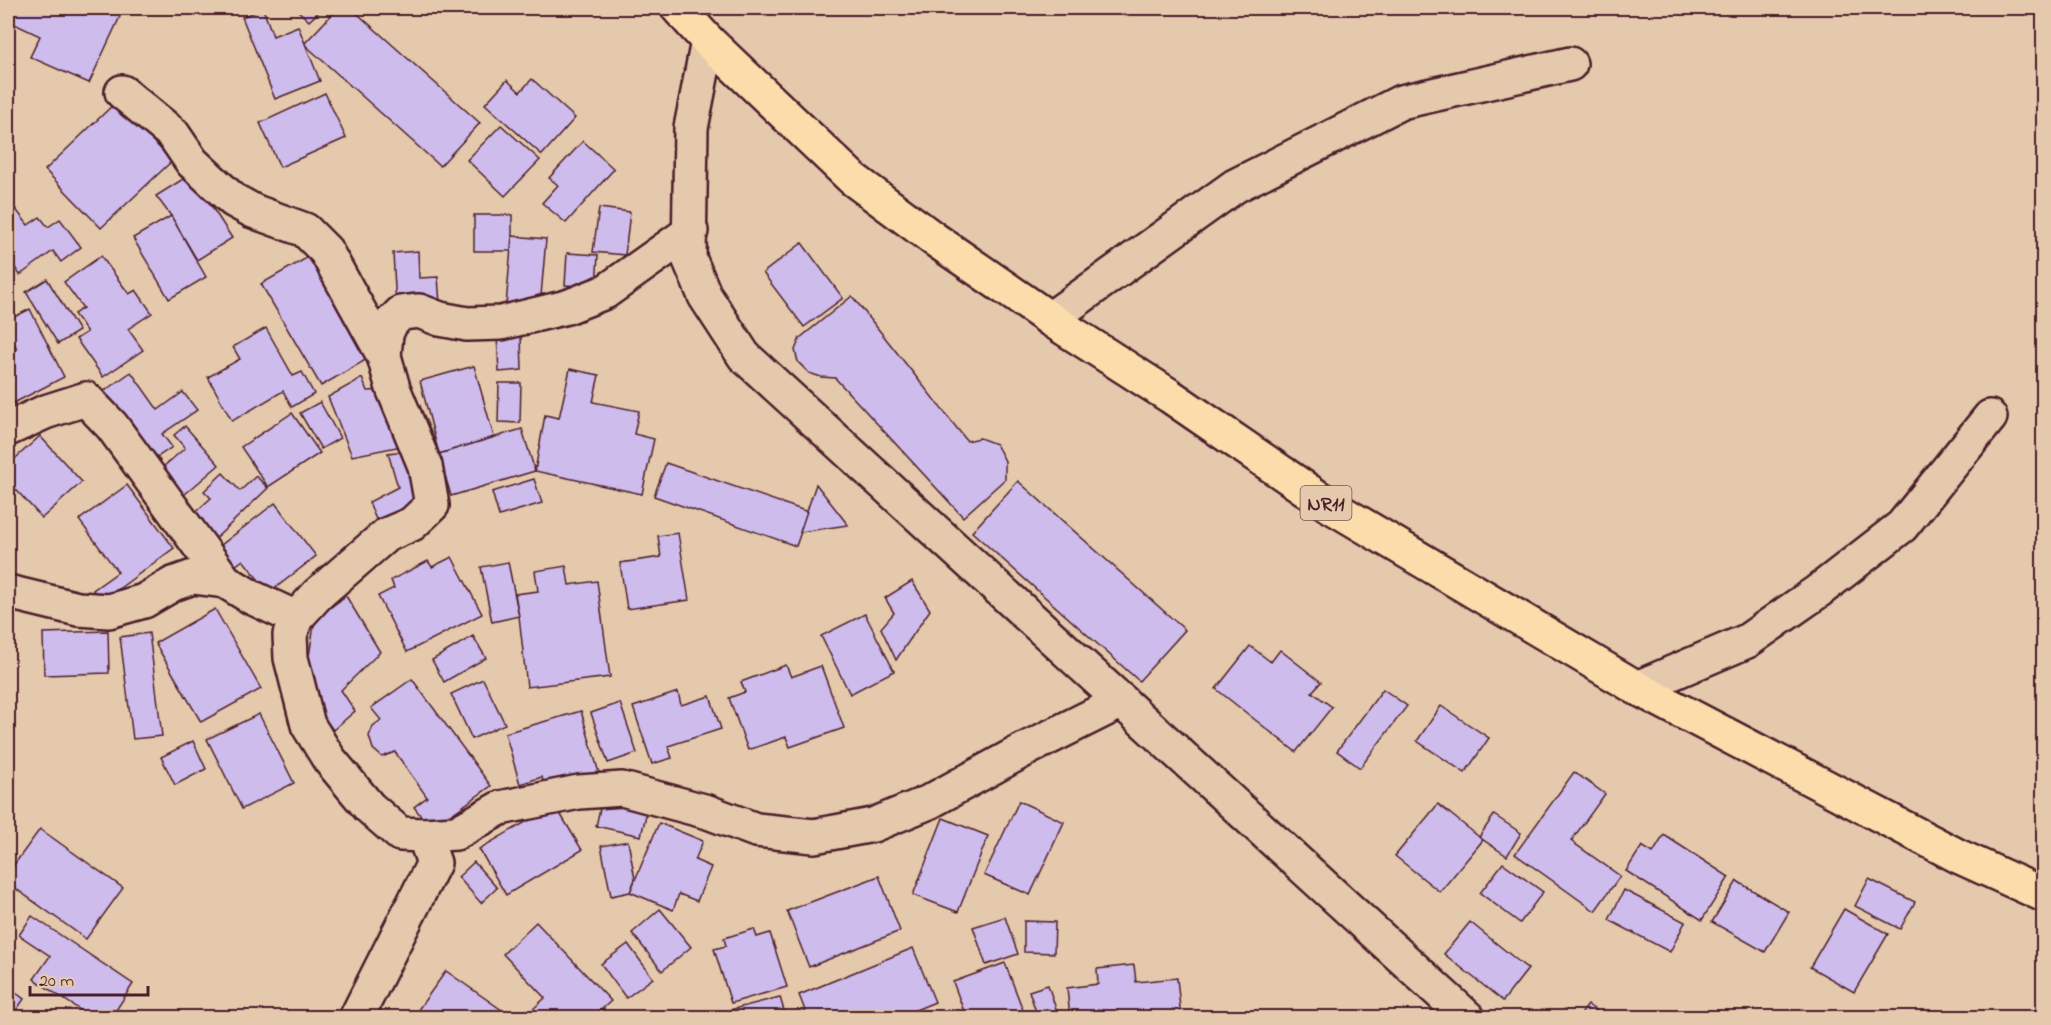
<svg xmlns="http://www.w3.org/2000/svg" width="2051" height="1025" font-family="'Indie Flower',sans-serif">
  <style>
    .building { fill: #cebced; stroke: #4a1f2b; stroke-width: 1.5 }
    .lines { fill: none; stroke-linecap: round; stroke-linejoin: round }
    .street-casing { stroke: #4a1f2b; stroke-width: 38 }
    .highway-casing { stroke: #4a1f2b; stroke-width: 38 }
    .street { stroke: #e5c9ac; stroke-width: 33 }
    .highway { stroke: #fbddab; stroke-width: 33 }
    .labels { text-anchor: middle; stroke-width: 4.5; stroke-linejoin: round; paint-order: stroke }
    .shield { fill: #e5c9ac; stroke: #785252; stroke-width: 1.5 }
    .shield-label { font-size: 20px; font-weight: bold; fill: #4a1f2b }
  </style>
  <rect width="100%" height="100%" fill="#e5c9ac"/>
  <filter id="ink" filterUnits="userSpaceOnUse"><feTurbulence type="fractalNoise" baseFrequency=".0167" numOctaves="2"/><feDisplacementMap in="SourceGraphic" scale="12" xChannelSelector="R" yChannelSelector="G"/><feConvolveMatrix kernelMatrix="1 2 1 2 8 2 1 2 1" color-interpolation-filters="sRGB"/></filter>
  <g filter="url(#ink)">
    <!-- building -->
    <g class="building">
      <polygon points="8,8 124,8 89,83 30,57 40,36 8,21"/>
      <polygon points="295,8 323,8 309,21"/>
      <polygon points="338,8 351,8 480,123 440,166 304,44"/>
      <polygon points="263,9 273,36 298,26 320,81 275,99 242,17"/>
      <polygon points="532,79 575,118 542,155 485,104 507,80 520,92"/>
      <polygon points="325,93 346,138 280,167 260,123"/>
      <polygon points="116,102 172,161 101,228 45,170"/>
      <polygon points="501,125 540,160 505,196 467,160"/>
      <polygon points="583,141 614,169 566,223 542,203 558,185 549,178"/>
      <polygon points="191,174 232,238 197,260 171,216 156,196"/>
      <polygon points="14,207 28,225 40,217 48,227 60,219 81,247 61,262 53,251 20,275 8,258 8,212"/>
      <polygon points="599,208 630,212 625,255 593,252"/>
      <rect x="474" y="215" width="38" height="36"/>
      <polygon points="171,216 206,277 169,299 133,238"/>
      <polygon points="512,236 546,239 540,307 506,305"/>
      <polygon points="802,243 843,298 804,327 763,273"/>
      <polygon points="418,251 419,278 438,277 440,304 396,306 393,253"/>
      <polygon points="567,253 598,255 596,287 565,285"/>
      <polygon points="101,256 129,294 136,290 152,313 128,329 143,350 103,377 76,339 87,332 74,314 83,308 64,282"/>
      <polygon points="310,256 369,358 321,386 261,284"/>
      <polygon points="47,279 79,331 58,344 26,292"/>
      <polygon points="852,296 967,441 980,438 996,444 1005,461 1005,479 963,517 835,378 821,377 809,373 798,362 795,350 800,338"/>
      <polygon points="30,309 64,377 8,406 8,353 17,349 8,330 8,320"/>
      <polygon points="266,328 293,376 302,372 314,394 292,407 283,391 232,421 208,377 240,359 233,347"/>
      <polygon points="521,336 522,370 499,372 497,337"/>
      <polygon points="474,366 494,437 439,454 420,381"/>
      <polygon points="570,369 599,375 593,402 639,411 634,434 654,439 642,494 535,471 545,415 559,418"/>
      <polygon points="131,372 158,410 183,392 197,410 162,434 172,447 150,462 100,394"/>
      <polygon points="362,378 367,391 387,390 402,446 352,456 328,397"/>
      <polygon points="499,383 521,383 520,423 498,422"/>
      <polygon points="320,402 340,438 321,449 300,413"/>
      <polygon points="292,413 320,453 268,487 241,447"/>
      <polygon points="185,426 219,465 178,500 156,473 185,448 174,435"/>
      <polygon points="522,429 535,471 451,496 439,454"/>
      <polygon points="40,436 82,482 42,518 8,481 8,465"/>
      <polygon points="406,451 417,503 381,532 369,502 398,487 388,453"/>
      <polygon points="666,463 808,512 796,546 654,496"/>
      <polygon points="223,473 240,491 256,476 268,488 214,540 191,516 211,498 204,491"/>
      <polygon points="534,479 542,503 499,516 492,492"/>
      <polygon points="1018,481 1185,630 1139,681 972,532"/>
      <polygon points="816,484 848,525 800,532"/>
      <polygon points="127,485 174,548 101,602 93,590 118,572 79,520"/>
      <polygon points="275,503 316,556 269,593 243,560 231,569 216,549"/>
      <polygon points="678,533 689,600 627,609 620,563 661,557 658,536"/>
      <polygon points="452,557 482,614 407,652 378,596 394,588 391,580 428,561 432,567"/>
      <polygon points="508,562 519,616 492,622 481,567"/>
      <polygon points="566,566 569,585 597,581 610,677 527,687 519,616 515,594 538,591 535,571"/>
      <polygon points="912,581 930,610 896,660 881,628 894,613 885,598"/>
      <polygon points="346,596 380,652 341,690 355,711 333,730 314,704 309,656 315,619"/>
      <polygon points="215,609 261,689 201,722 155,643"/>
      <polygon points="865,614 894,671 850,694 821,636"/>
      <polygon points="108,631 109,673 44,675 43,633"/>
      <polygon points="149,633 162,736 133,739 120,637"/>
      <polygon points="473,636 486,658 444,682 432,660"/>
      <polygon points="1250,646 1271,662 1280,650 1321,682 1312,692 1332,707 1296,752 1216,689"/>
      <polygon points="786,665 791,677 821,666 844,728 790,747 786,737 748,750 729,698 745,692 741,682"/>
      <polygon points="412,679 491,786 431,829 414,807 427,797 395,752 382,757 373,749 369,736 373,726 381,720 371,708"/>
      <polygon points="483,679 505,724 472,739 451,694"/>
      <polygon points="1383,689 1407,706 1360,768 1337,751"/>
      <polygon points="678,692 681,705 710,696 721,729 668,746 672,758 652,764 633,707"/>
      <polygon points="620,703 637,753 608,763 591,713"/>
      <polygon points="1441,706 1489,738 1465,773 1417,741"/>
      <polygon points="581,711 599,773 545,789 542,777 520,784 505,733"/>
      <polygon points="259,714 294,783 242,809 207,739"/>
      <polygon points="193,741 206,769 175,785 161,757"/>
      <polygon points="1574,772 1605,794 1571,841 1620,876 1595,911 1515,854"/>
      <polygon points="602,800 647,811 641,836 596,826"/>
      <polygon points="1019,801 1064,822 1030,895 984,875"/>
      <polygon points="1438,804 1483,840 1440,892 1395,856"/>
      <polygon points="555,805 582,850 506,895 479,849"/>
      <polygon points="1494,815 1521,833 1507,856 1479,837"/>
      <polygon points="943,818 988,836 958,912 913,895"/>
      <polygon points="659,823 703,841 695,860 711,867 697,901 679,894 673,910 630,892"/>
      <polygon points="40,829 123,888 86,939 8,883 8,873"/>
      <polygon points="1664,835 1729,877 1702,920 1626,871 1642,846 1653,853"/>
      <polygon points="628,841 635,879 630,892 611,896 601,846"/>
      <polygon points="474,862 497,888 481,903 458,877"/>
      <polygon points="1503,863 1543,892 1520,923 1480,893"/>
      <polygon points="879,876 900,931 809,967 787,911"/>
      <polygon points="1869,879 1915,902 1900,929 1855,906"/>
      <polygon points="1737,881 1789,912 1765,952 1712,922"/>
      <polygon points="1624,890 1685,922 1670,952 1609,920"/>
      <polygon points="660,909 691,947 662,971 632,933"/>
      <polygon points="1844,909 1888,934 1854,992 1810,967"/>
      <polygon points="32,916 133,984 111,1018 92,1018 34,979 50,956 19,935"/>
      <polygon points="1005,917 1018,954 986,965 973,927"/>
      <polygon points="1024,921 1055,922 1054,953 1024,952"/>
      <polygon points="536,922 611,1001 592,1018 539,1018 532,1010 545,998 503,954"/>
      <polygon points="1470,922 1528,969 1503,1001 1444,954"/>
      <polygon points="754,929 757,937 770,933 787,987 731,1003 714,949 726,946 724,938"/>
      <polygon points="628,944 653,978 626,998 601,964"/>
      <polygon points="913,948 935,1002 896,1018 808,1018 799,995"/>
      <polygon points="1005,963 1026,1018 955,1018 965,1014 953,982"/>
      <polygon points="1134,965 1136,982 1177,978 1181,1018 1070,1018 1067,988 1098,984 1097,969"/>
      <polygon points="446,971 506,1013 503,1018 412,1018"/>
      <polygon points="1048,985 1059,1018 1038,1018 1029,991"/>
      <polygon points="8,987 24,999 11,1018 8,1018"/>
      <polygon points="780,997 786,1018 728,1018 726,1011"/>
      <polygon points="1588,1005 1607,1018 1578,1018"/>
    </g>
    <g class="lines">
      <!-- street casing -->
      <g class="street-casing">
        <g id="street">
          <polyline points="708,41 691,128 689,258 705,296 744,356 1468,1018"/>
          <polyline points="122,92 173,134 192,162 233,200 253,211 305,230 326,251 384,356"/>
          <polyline points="691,231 605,292 567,307 501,323 467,324 440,319 419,311 401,313 391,323 386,334 384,356 393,388 425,466 432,505 412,524 386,535 318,594 296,618 290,635 291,658 308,725 329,759 369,807 400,834 424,835 456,833 500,808 579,792 622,789 708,812 756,830 814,836 873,825 929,802 1024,750 1122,701"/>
          <polyline points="1050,319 1235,186 1401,102 1570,64"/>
          <polyline points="8,429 45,412 86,399 112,426 225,581"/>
          <polyline points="8,592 78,609 109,611 144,601 173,584 193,577 225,581 251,597 296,618"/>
          <polyline points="1637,688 1747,641 1817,592 1902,526 1990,417"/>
          <polyline points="356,1018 434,863 424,835"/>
        </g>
      </g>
      <!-- highway casing -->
      <g class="highway-casing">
        <polyline id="highway" points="678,8 708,41 853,179 934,239 1050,319 1170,396 1329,505 1637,688 1958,856 2044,895"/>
      </g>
      <!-- street -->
      <use href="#street" class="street"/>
      <!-- highway -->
      <use href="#highway" class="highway"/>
    </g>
  </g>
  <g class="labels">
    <!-- shield labels -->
    <rect class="shield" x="1300.5" y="486" width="51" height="34" rx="4.5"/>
    <g class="shield-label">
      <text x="1326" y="510">NR11</text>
    </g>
  </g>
  <!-- margin -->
  <rect width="2051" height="1025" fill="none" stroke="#e5c9ac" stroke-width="30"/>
  <rect x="15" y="15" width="2021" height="995" fill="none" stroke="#4a1f2b" stroke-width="2" filter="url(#ink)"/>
  <!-- scale -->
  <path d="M30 986v9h118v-9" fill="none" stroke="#4a1f2b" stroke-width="3"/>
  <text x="39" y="986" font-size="18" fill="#4a1f2b" stroke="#e5c9ac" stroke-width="4.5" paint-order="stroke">20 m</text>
</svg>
